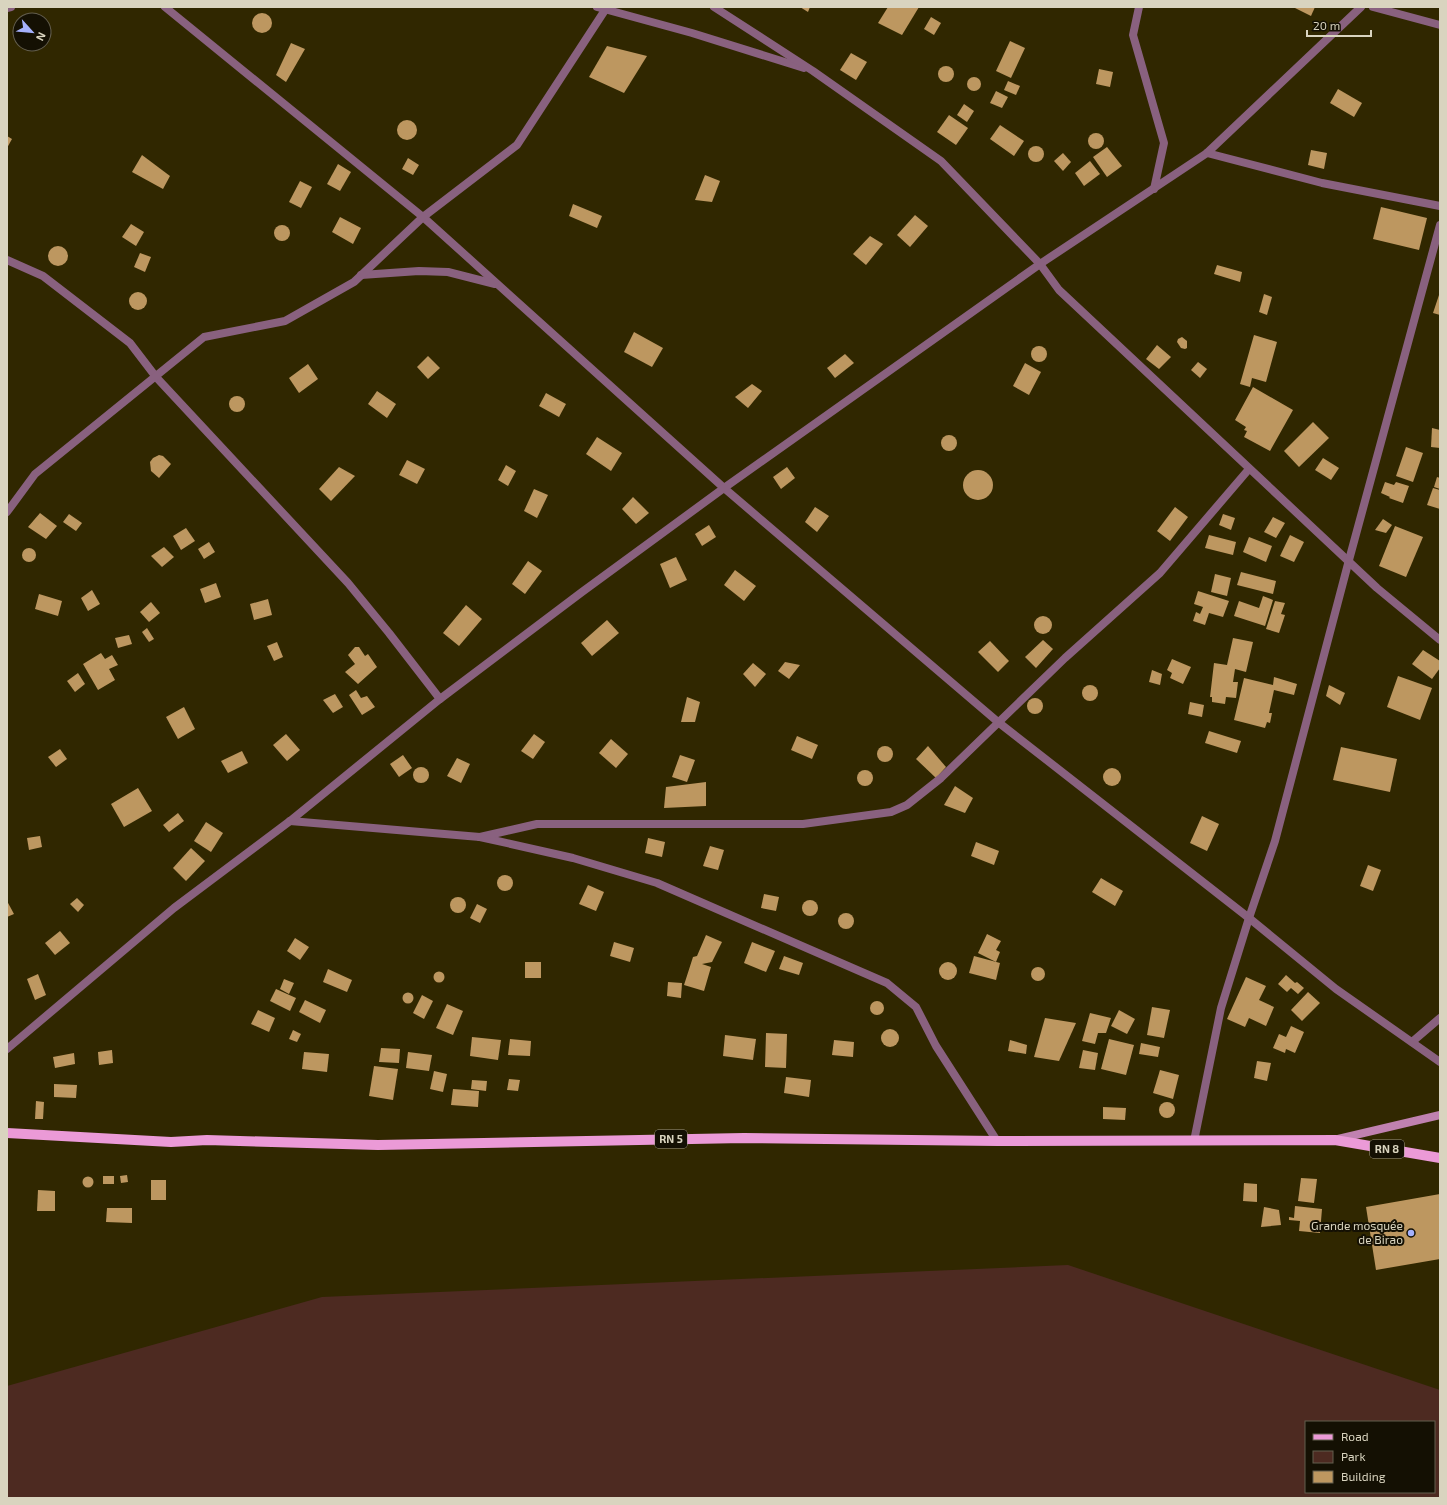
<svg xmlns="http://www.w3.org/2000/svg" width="1447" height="1505" font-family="'Exo 2',sans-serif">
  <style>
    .green { fill: #4d2a21; fill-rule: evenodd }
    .building { fill: #bd9760 }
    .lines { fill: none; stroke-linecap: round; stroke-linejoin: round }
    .lane { stroke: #89617f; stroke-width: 8 }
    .street { stroke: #89617f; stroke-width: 8 }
    .secondary { stroke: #c081b0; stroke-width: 8 }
    .primary { stroke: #eb9ad7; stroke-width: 10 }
    .poi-dot { fill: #a5b1fc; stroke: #141003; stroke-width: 1.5 }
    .labels { text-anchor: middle; stroke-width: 4; stroke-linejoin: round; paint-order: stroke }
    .shield { fill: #141003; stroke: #9e9987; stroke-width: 1 }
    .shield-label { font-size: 11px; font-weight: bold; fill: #d9d4bf }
    .poi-label { font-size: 12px; fill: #d9d4bf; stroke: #141003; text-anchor: end }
  </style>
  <rect width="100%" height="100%" fill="#302700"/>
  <!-- green -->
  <path class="green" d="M 1068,1265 L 1440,1390 L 1440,1498 L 7,1498 L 7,1386 L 322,1297 ZM 1306,1422 L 1434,1422 L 1434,1492 L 1306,1492 Z"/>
  <!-- building -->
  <g class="building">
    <polygon points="800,7 810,7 808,12"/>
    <polygon points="888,7 919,7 902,35 878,23"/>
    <polygon points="1293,7 1315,7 1311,16"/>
    <circle cx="262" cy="23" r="10"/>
    <polygon points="931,17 941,23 934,35 924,29"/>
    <polygon points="1010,41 1025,48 1011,78 996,71"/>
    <polygon points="291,43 305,49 286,82 276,75"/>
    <polygon points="607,46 647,56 624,93 589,77"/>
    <polygon points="851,53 867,62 856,80 840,70"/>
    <circle cx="946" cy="74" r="8"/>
    <polygon points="1099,69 1113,72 1110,87 1096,84"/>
    <circle cx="974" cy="84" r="7"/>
    <polygon points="1008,81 1020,86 1016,95 1004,90"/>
    <polygon points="1338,89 1362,103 1354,117 1330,103"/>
    <polygon points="996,91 1008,97 1002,108 990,103"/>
    <polygon points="964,104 974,111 967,122 957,115"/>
    <polygon points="949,115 968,128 956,145 937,132"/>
    <circle cx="407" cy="130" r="10"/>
    <polygon points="1000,125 1024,141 1014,156 990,139"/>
    <circle cx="1096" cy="141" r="8"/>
    <polygon points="7,136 12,139 7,148"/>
    <circle cx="1036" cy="154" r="8"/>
    <polygon points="1107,147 1122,166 1107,177 1093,157"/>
    <polygon points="1311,150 1327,153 1324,169 1308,165"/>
    <polygon points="1063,153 1071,162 1063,171 1054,161"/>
    <polygon points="142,155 170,176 163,189 132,172"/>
    <polygon points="408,158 419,165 413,175 402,169"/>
    <polygon points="1090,161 1100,174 1084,186 1075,173"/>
    <polygon points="338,164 351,172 340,191 327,184"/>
    <polygon points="705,175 720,181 712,202 695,200"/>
    <polygon points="300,181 312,187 301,208 289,202"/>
    <polygon points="573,204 602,216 597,228 569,216"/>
    <polygon points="1381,207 1427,218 1419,250 1373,239"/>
    <polygon points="915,215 928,226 910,247 897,235"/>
    <polygon points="340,217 361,228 353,244 332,232"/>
    <polygon points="131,224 144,232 136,246 122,237"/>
    <circle cx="282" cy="233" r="8"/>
    <polygon points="870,236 883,244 866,265 853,254"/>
    <circle cx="58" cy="256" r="10"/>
    <polygon points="140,253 151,257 145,272 134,267"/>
    <polygon points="1217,265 1242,272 1240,282 1214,274"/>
    <polygon points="1440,292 1440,315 1433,313"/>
    <circle cx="138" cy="301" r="9"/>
    <polygon points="1264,294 1272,297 1267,315 1259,312"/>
    <polygon points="634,332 663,348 652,367 624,352"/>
    <polygon points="1254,335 1277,342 1266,382 1252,378 1250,387 1240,384"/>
    <polygon points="1182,337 1187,341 1187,348 1185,349 1181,348 1177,342 1178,339"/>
    <polygon points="1157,345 1171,357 1159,369 1146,359"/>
    <circle cx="1039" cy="354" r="8"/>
    <polygon points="845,354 854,363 835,378 827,368"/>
    <polygon points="428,356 440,368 428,379 417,367"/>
    <polygon points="1198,362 1207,369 1200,378 1191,370"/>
    <polygon points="1025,363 1041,372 1029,395 1013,386"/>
    <polygon points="308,364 318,379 299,393 289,378"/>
    <polygon points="752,384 762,391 748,408 735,397"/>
    <polygon points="1253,387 1293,410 1270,451 1244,437 1247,431 1244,430 1246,427 1235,420"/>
    <polygon points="377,391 396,404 387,418 368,404"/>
    <polygon points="546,393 566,404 559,417 539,406"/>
    <circle cx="237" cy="404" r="8"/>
    <polygon points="1313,422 1329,438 1299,467 1284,451"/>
    <polygon points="1432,428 1440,430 1440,448 1431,447"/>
    <circle cx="949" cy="443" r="8"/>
    <polygon points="597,437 622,453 611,471 586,454"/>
    <polygon points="1406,447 1423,453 1413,482 1396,476"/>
    <polygon points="159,455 163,456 171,464 159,478 151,471 150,462 153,458"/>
    <polygon points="1323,458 1339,468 1331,480 1315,470"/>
    <polygon points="407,460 425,469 417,484 399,475"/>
    <polygon points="506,465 516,471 508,486 498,480"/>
    <polygon points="339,467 355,476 331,501 319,489"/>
    <polygon points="787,467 795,478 781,489 773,477"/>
    <circle cx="978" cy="485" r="15"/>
    <polygon points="1437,477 1440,478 1440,489 1434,487"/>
    <polygon points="1385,482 1394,485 1396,482 1409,486 1403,503 1389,498 1390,497 1381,493"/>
    <polygon points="1433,488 1440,490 1440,509 1427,505"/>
    <polygon points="534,489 548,495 537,518 524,511"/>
    <polygon points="633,497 649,513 636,524 622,509"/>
    <polygon points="815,507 829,516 817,532 805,522"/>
    <polygon points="1175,507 1188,517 1170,541 1157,531"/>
    <polygon points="40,513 57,526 46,539 28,527"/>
    <polygon points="69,514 82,523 76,531 63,522"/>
    <polygon points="1223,514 1235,518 1231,530 1219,525"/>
    <polygon points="1273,517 1285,523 1276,538 1264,532"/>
    <polygon points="1383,519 1392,525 1386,533 1375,530"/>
    <polygon points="709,525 716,537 702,546 695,534"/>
    <polygon points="1395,526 1423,537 1406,577 1379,566"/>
    <polygon points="186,528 195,541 181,550 173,536"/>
    <polygon points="1209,535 1236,542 1233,555 1205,548"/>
    <polygon points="1290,535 1304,542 1294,562 1280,556"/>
    <polygon points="1249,537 1272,546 1266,562 1243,552"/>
    <polygon points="209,542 215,552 204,559 198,549"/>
    <polygon points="164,547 174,557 162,567 151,556"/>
    <circle cx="29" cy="555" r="7"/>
    <polygon points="676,557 687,580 670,588 660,564"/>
    <polygon points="528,561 542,571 525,594 512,584"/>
    <polygon points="735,570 756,586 744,601 724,585"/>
    <polygon points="1241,572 1276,581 1273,594 1237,585"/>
    <polygon points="1215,574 1231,578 1227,596 1211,592"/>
    <polygon points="216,583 221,597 205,603 200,589"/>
    <polygon points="92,590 100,604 88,611 81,598"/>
    <polygon points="1198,591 1229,601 1223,617 1209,613 1205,625 1193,621 1196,612 1200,614 1203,607 1194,604"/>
    <polygon points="39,594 62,601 58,616 35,609"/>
    <polygon points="1263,596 1273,600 1265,626 1234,616 1239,601 1259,608"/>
    <polygon points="268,599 272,615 254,620 250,604"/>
    <polygon points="1275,601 1285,603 1281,614 1285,615 1279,633 1266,629"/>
    <polygon points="151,602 160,613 149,622 140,612"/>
    <polygon points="466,605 482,619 459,646 443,633"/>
    <circle cx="1043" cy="625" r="9"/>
    <polygon points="607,620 619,633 592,656 581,643"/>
    <polygon points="147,628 154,639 149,642 142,632"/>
    <polygon points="129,635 132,644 118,648 115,638"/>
    <polygon points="1233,638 1253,642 1246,672 1235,669 1233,682 1238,682 1236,698 1226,697 1225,704 1212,702 1212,697 1210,697 1214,663 1227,665"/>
    <polygon points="1043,640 1053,649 1036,668 1025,657"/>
    <polygon points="990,641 1009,661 998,672 978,652"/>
    <polygon points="277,642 283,657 274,661 267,646"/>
    <polygon points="355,647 359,647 365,656 368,654 377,667 358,684 345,672 355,664 348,655"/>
    <polygon points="1423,650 1440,661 1440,668 1432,679 1412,664"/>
    <polygon points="101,653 105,659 112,655 118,665 109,669 115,680 98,690 83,664"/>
    <polygon points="1172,659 1191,667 1183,684 1170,678 1172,673 1167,670"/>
    <polygon points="785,662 800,665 789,679 778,671"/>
    <polygon points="753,663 766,674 755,687 743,674"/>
    <polygon points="1152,670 1162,674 1160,685 1149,682"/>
    <polygon points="78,673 85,684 75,692 67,681"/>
    <polygon points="1398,676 1432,688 1420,720 1387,707"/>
    <polygon points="1274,677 1297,684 1294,695 1274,690 1269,713 1272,713 1270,723 1267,722 1265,728 1234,720 1244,678 1273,685"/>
    <polygon points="1329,685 1345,693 1340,705 1326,696"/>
    <circle cx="1090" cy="693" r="8"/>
    <polygon points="356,690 361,698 367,696 375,707 362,715 349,695"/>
    <polygon points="335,694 343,707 333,713 323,700"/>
    <polygon points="687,697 700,702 695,722 681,722"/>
    <circle cx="1035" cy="706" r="8"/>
    <polygon points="1190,702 1204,705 1202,717 1188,714"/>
    <polygon points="184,707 195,729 178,739 166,717"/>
    <polygon points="1209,731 1241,741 1237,753 1205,743"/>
    <polygon points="286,734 300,750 287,761 273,745"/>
    <polygon points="534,734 545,742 533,759 521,751"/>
    <polygon points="797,736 818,745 812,759 791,750"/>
    <polygon points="611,739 628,754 616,768 599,753"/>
    <circle cx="885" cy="754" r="8"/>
    <polygon points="928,746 946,767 936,778 916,759"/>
    <polygon points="1341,747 1397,759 1390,792 1333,780"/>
    <polygon points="60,749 67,759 56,767 48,757"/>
    <polygon points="242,751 248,763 228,773 221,761"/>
    <polygon points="403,755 412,768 399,777 390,764"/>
    <polygon points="680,755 695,760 687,782 672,777"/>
    <polygon points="457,758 470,764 461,783 447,776"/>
    <circle cx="421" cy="775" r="8"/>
    <circle cx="1112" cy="777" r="9"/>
    <circle cx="865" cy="778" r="8"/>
    <polygon points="706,782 706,806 664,808 666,787"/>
    <polygon points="955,786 973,798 965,813 944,805"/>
    <polygon points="138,788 152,811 124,827 111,804"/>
    <polygon points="178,813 184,821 169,832 163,825"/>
    <polygon points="1202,816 1219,824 1207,851 1190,843"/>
    <polygon points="206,822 223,833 211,852 194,841"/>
    <polygon points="40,836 42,847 29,850 27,838"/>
    <polygon points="648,838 665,842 662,857 645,853"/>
    <polygon points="976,842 999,851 994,865 971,856"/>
    <polygon points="710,846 724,850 718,870 703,866"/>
    <polygon points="191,848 205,861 186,881 173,868"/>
    <polygon points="1368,865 1381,870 1373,891 1360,886"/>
    <circle cx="505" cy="883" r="8"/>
    <polygon points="1101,878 1123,891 1115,906 1092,892"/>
    <polygon points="588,885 604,892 596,911 579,904"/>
    <polygon points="764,894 779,897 776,911 761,908"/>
    <circle cx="458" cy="905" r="8"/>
    <polygon points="77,898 84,905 78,912 70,904"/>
    <circle cx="810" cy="908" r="8"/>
    <polygon points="7,901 14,914 7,917"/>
    <polygon points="477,904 487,909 480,923 470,918"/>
    <circle cx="846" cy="921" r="8"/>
    <polygon points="60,931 70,943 55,955 45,943"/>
    <polygon points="987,934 1001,941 996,950 1000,952 996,962 978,953"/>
    <polygon points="706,935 722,942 712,962 702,964 711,967 704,991 684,985 693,957 697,956"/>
    <polygon points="295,938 309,947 300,960 287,951"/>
    <polygon points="614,942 634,948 630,962 610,956"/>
    <polygon points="752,942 775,951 766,972 744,963"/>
    <polygon points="784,956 803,963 799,975 779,969"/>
    <polygon points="974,956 1000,963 996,980 969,973"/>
    <circle cx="948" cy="971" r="9"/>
    <rect x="525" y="962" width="16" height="16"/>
    <circle cx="1038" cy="974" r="7"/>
    <polygon points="328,969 352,980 347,992 323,982"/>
    <circle cx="439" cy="977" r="5.5"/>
    <polygon points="38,974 46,995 35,1000 27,979"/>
    <polygon points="1286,975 1295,983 1297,982 1304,988 1298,994 1291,988 1287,992 1278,984"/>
    <polygon points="1246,977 1266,986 1259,1000 1274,1007 1266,1026 1249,1018 1245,1027 1227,1019"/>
    <polygon points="284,979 294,983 289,994 280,989"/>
    <polygon points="668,982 682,983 681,998 667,996"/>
    <polygon points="276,989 296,998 290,1011 270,1001"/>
    <polygon points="1308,992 1320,1003 1302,1021 1291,1010"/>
    <circle cx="408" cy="998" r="5.5"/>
    <polygon points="422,995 433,1001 424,1019 413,1013"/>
    <polygon points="305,1000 326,1010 320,1023 299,1012"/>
    <circle cx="877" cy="1008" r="7"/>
    <polygon points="447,1004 463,1011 453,1035 436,1028"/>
    <polygon points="1152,1007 1170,1010 1164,1038 1147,1035"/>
    <polygon points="258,1010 275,1018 269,1032 251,1024"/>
    <polygon points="1119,1010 1135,1019 1127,1034 1111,1026"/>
    <polygon points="1090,1013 1111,1018 1106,1033 1098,1033 1095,1044 1082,1041"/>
    <polygon points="1045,1018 1076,1023 1059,1061 1034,1057"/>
    <polygon points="1291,1026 1304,1032 1295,1053 1286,1049 1285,1053 1273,1048 1279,1034 1286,1037"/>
    <circle cx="890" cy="1038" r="9"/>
    <polygon points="293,1030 301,1034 297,1042 289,1039"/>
    <polygon points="766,1033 787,1034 786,1068 765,1067"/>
    <polygon points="725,1035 756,1039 753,1060 723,1056"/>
    <polygon points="472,1037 501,1040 498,1060 470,1056"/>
    <polygon points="510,1039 531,1041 530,1056 508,1055"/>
    <polygon points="1109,1039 1134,1045 1126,1075 1101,1069"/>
    <polygon points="834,1040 854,1042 853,1057 832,1055"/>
    <polygon points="1010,1040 1027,1045 1026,1054 1008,1051"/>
    <polygon points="1141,1043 1160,1047 1158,1057 1139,1054"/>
    <polygon points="381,1048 400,1049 399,1063 379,1062"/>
    <polygon points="112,1050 113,1063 99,1065 98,1052"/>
    <polygon points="1083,1050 1098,1053 1095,1070 1079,1068"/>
    <polygon points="304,1052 329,1054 327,1072 302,1069"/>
    <polygon points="408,1052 432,1055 429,1071 406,1068"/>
    <polygon points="74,1053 75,1064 55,1068 53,1057"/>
    <polygon points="1257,1061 1271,1063 1267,1081 1254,1078"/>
    <polygon points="374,1066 398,1069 393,1100 369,1096"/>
    <polygon points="1160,1070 1179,1075 1173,1099 1153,1093"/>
    <polygon points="434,1071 447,1074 443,1092 430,1089"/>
    <polygon points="786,1077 811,1080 809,1097 784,1093"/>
    <polygon points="509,1079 520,1080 518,1091 507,1090"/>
    <polygon points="472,1080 487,1081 486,1091 471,1089"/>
    <polygon points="54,1084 77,1085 76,1098 54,1097"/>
    <polygon points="453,1089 479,1091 478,1107 451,1105"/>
    <polygon points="36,1101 44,1102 43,1119 35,1119"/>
    <circle cx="1167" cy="1110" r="8"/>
    <polygon points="1103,1107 1126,1108 1125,1120 1103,1119"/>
    <polygon points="127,1175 128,1182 121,1183 120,1176"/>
    <rect x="103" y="1176" width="11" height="8"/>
    <circle cx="88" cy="1182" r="5.5"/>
    <polygon points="1301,1178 1317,1179 1314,1203 1298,1201"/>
    <rect x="151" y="1180" width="15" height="20"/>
    <polygon points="1244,1183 1257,1184 1257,1202 1243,1201"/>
    <polygon points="38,1190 55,1191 55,1211 37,1211"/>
    <polygon points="1440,1194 1440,1259 1376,1270 1366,1207"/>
    <polygon points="1295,1206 1322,1209 1320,1233 1299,1231 1300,1221 1289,1220 1289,1217 1294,1218"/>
    <polygon points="1264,1207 1279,1210 1281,1225 1261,1227"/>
    <polygon points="107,1208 132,1208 132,1223 106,1222"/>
  </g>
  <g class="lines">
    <!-- lane -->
    <polyline class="lane" points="156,377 348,583 389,633 440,699"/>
    <!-- street -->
    <g class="street">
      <polyline points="165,7 423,217 724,488 998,722 1249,918 1336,989 1440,1062"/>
      <polyline points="597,7 692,33 804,68"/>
      <polyline points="714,7 813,71 941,161 1040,264 1059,290 1377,588 1440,640"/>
      <polyline points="1139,7 1133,35 1164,143 1154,189"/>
      <polyline points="1373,7 1440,25"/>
      <polyline points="7,8 11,7"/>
      <polyline points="1207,153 1322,183 1440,206"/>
      <polyline points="7,260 43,276 130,343 156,377"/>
      <polyline points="361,275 419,271 448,272 495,284"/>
      <polyline points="7,512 35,474 204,337 285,321 354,282 423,217 517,145 607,7"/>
      <polyline points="290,821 480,837 573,858 657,883 887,983 916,1007 936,1046 997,1141"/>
      <polyline points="480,837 537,824 803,824 891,812 907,805 941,778 1065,658 1160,573 1249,469"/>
      <polyline points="1412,1042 1440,1018"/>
      <polyline points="7,1049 174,908 290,821 440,699 582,592 724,488 1040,264 1207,153 1361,7"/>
      <polyline points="1194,1141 1221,1008 1249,918 1275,841 1349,560 1440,225"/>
    </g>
    <!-- secondary -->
    <polyline class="secondary" points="1338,1139 1440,1115"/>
    <!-- primary -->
    <polyline class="primary" points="7,1133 171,1142 207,1140 378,1145 744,1138 997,1141 1335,1140 1440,1158"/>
  </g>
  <!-- markers -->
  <circle class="poi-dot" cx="1411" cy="1233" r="4"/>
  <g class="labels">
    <!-- shield labels -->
    <g class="shield">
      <rect x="655" y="1130" width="32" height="18" rx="3"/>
      <rect x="1370" y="1140" width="34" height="18" rx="3"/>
    </g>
    <g class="shield-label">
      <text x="671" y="1143">RN 5</text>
      <text x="1387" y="1153">RN 8</text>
    </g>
    <!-- poi labels -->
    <g class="poi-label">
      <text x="1403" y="1230">Grande mosquée<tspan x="1403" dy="14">de Birao</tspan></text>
    </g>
  </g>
  <!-- border -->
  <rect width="1447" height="1505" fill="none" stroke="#d9d4bf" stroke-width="16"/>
  <!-- legend -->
  <rect x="1305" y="1421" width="130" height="72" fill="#141003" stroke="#635e4e"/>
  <rect x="1313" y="1434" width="20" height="6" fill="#eb9ad7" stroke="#635e4e"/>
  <text x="1341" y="1441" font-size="12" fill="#d9d4bf">Road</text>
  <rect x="1313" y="1451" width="20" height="12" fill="#4d2a21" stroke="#635e4e"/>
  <text x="1341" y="1461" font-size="12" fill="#d9d4bf">Park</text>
  <rect x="1313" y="1471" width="20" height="12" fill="#bd9760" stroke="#635e4e"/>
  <text x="1341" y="1481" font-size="12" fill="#d9d4bf">Building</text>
  <!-- north arrow -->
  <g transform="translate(32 32) rotate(117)"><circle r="19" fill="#141003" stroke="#635e4e"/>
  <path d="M0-3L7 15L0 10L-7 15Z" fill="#a5b1fc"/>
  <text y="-6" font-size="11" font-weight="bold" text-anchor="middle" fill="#d9d4bf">N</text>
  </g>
  <!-- scale -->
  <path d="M1307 30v6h64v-6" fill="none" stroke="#d9d4bf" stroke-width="2"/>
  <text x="1313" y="30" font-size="12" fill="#d9d4bf" stroke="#141003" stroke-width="3" paint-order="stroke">20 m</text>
</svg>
